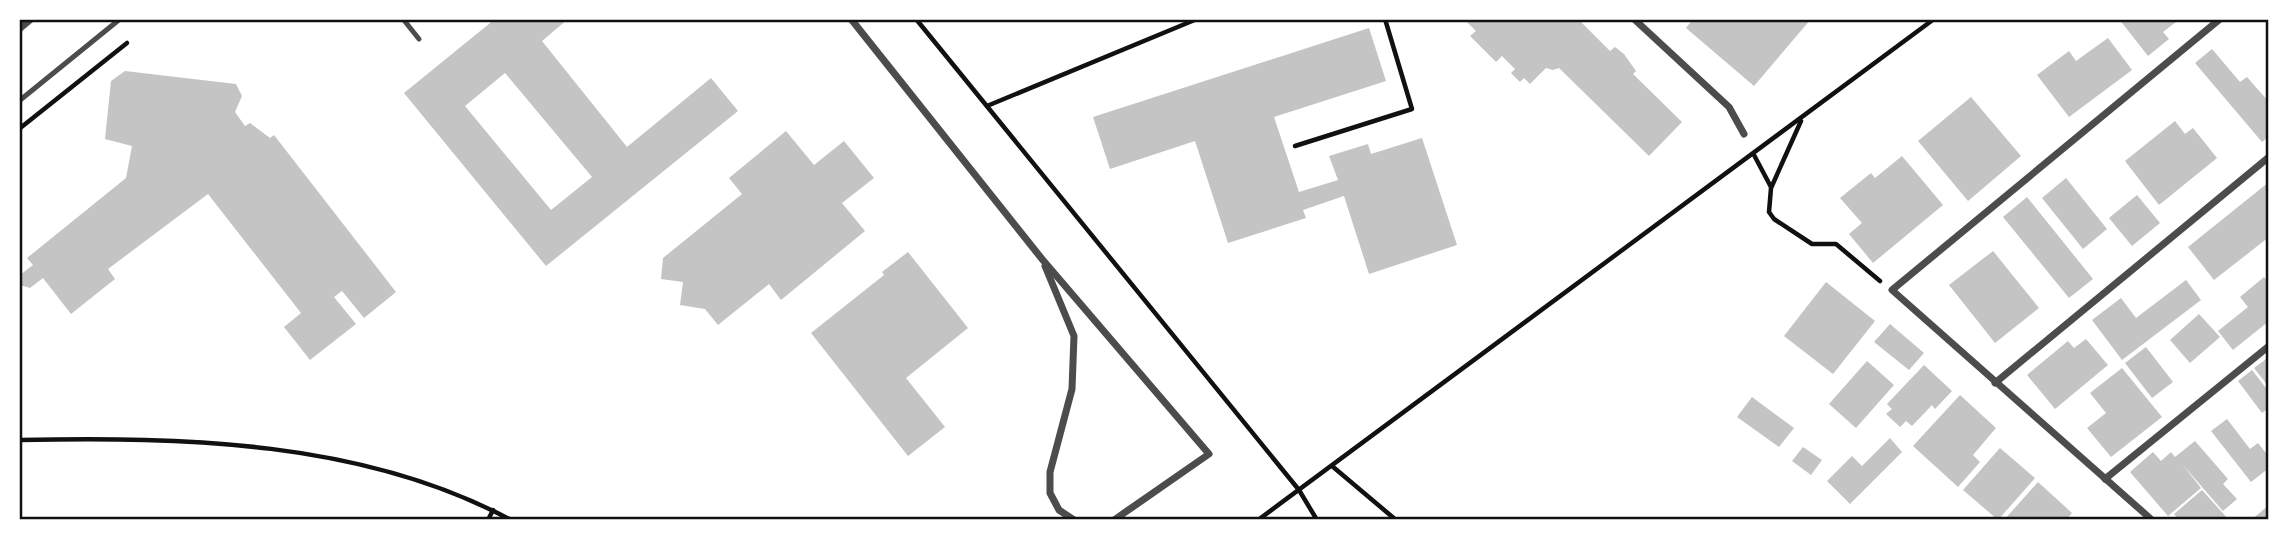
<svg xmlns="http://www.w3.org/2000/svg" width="2288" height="539" font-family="'Nunito Sans',sans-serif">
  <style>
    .building { fill: #c4c4c4; fill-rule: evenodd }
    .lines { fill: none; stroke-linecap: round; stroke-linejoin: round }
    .path { stroke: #111; stroke-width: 4.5 }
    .service { stroke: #4c4c4c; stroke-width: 5 }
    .minor { stroke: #4c4c4c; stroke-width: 7 }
    .neatline { fill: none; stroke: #111; stroke-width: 2.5 }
  </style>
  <rect width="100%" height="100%" fill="#fff"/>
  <!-- building -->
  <g class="building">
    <path d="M 495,19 L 568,19 L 542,41 L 627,147 L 711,78 L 738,111 L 546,266 L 404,93 ZM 505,73 L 592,177 L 551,210 L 465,106 Z"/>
    <polygon points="1464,19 1578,19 1610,51 1615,47 1624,54 1636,71 1633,74 1682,122 1649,156 1559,68 1553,70 1546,68 1530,84 1524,78 1520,82 1511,73 1515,69 1502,56 1496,62 1470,36 1476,31"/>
    <polygon points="1693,19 1811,19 1754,86 1686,28"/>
    <polygon points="2119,19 2180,19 2163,32 2169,39 2148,56"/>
    <polygon points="1369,28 1386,81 1274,117 1299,192 1338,180 1329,156 1368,144 1371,154 1422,138 1457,245 1369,274 1344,196 1303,210 1306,218 1228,243 1195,141 1110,169 1093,117"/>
    <polygon points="2108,38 2132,70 2069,117 2037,75 2069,51 2076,61"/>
    <polygon points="2212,49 2240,82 2247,77 2269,102 2269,136 2262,142 2195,63"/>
    <polygon points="125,71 236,84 242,96 235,112 245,126 250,123 270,138 274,135 396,292 364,318 342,291 334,297 356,324 310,360 284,327 301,313 208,194 108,269 115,279 71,314 43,278 30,288 20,285 20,275 33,265 27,258 126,178 132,146 105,139 111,81"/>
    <polygon points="1971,97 2021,156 1968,201 1918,141"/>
    <polygon points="2175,121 2185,134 2193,128 2217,158 2159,205 2125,161"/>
    <polygon points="786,131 814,165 844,141 874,178 842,203 865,231 781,300 769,284 718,325 705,309 680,305 683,282 661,279 663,258 742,194 729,178"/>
    <polygon points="1902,156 1943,205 1873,263 1849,234 1862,223 1840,198 1871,173 1875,178"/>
    <polygon points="2066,178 2107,229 2083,249 2042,198"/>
    <polygon points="2269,182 2269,237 2214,280 2188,247"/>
    <polygon points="2137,195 2160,223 2132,246 2109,218"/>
    <polygon points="2027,197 2093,279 2069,298 2003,217"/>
    <polygon points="1993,251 2039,308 1995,343 1949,285"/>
    <polygon points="908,252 968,328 906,378 945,427 908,456 811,333 884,275 882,272"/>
    <polygon points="2264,277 2269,283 2269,321 2233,350 2218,331 2248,307 2240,297"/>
    <polygon points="2186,280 2201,300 2122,360 2092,320 2121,298 2136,318"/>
    <polygon points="1826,282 1875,321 1833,374 1784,336"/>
    <polygon points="2199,314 2220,337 2190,363 2170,340"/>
    <polygon points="1890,324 1924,353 1909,370 1874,342"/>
    <polygon points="2086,339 2108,365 2055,409 2027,375 2068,341 2074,348"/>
    <polygon points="2146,347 2173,382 2152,398 2125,363"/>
    <polygon points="2269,357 2269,387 2254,368"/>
    <polygon points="1867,361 1894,385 1856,428 1829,404"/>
    <polygon points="1924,365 1952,391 1935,409 1932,405 1912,426 1906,421 1900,427 1886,414 1892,409 1887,404"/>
    <polygon points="2122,368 2162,417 2111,457 2087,428 2106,413 2090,393"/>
    <polygon points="2252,370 2269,392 2269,408 2262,413 2238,381"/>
    <polygon points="1960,395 1996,428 1973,455 1980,462 1958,487 1913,446"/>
    <polygon points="1752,397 1794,428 1779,447 1737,417"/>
    <polygon points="2227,419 2250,449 2258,443 2269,457 2269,468 2251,482 2211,431"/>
    <polygon points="1890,438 1902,452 1850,504 1827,481 1852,456 1862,466"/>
    <polygon points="2195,441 2228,479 2223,484 2237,499 2223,511 2182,464 2201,488 2168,516 2130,472 2153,452 2161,461 2171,452 2175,457"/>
    <polygon points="1803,447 1822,460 1811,475 1792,461"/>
    <polygon points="2000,448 2035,478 1998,520 1963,490"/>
    <polygon points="2038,482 2072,513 2066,520 2004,520"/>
    <polygon points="2202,490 2229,520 2179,520 2174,514"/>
    <polygon points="2269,505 2269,520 2251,520"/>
  </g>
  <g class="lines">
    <!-- path -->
    <g class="path">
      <polyline points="916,19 1299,490 1317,520"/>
      <polyline points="987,106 1197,19"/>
      <polyline points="1801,121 1771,188 1769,212 1774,219 1812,244 1836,244 1880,281"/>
      <polyline points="19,129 127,43"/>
      <polyline points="1295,146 1412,109 1385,19"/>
      <polyline points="1754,155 1771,187"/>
      <polyline points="19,285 20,285"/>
      <path d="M 19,440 C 184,437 362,440 511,520"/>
      <polyline points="1332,466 1396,520"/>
      <polyline points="488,520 493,510"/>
      <polyline points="1258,520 1934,19"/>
    </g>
    <!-- service -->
    <g class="service">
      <polyline points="403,19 419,39"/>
      <polyline points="19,101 120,19"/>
    </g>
    <!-- minor -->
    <g class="minor">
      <polyline points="851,19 1042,259 1209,454 1114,520"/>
      <polyline points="1634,19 1729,107 1744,134"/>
      <polyline points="19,29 31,19"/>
      <polyline points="1045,266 1074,336 1072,389 1050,472 1050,493 1059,510 1074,520"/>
      <polyline points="1995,383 2269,157"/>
      <polyline points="2105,479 2269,346"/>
      <polyline points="2152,520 1892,290 2220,19"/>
    </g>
  </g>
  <!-- border -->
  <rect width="2288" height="539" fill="none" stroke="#ffffff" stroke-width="42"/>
  <rect x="21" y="21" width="2246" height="497" class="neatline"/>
</svg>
